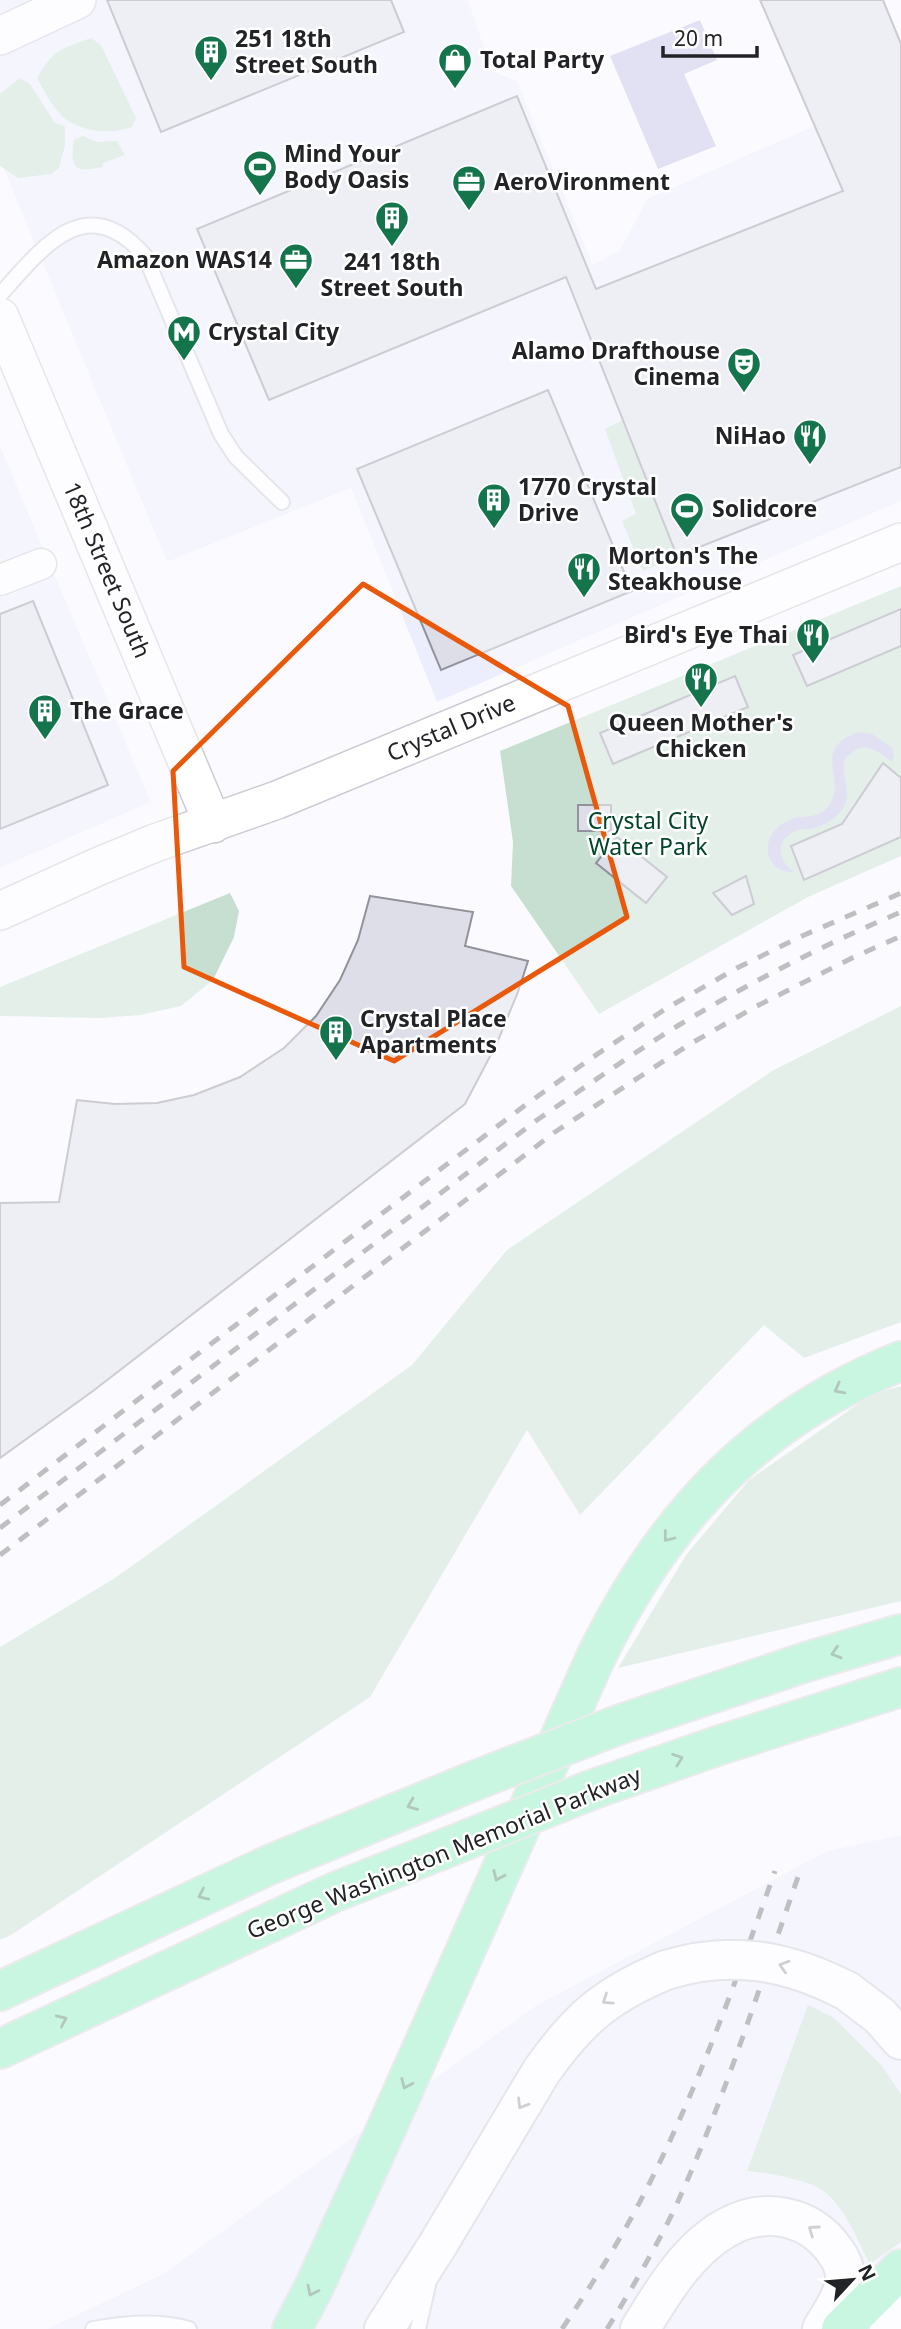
<svg xmlns="http://www.w3.org/2000/svg" width="901" height="2329" font-family="'Noto Sans',sans-serif">
  <style>
    .built { fill: #edeefd }
    .green { fill: #c7dfd0 }
    .water { fill: #c1c2e4 }
    .building { fill: #dddee8; stroke: #92929c; stroke-width: 2 }
    .lines { fill: none; stroke-linecap: round; stroke-linejoin: round }
    .service-casing { stroke: #cacbd5; stroke-width: 18 }
    .minor-casing { stroke: #cacbd5; stroke-width: 33 }
    .tertiary-casing { stroke: #cacbd5; stroke-width: 40 }
    .secondary-casing { stroke: #cacbd5; stroke-width: 42 }
    .motorway-casing { stroke: #d7d7d8; stroke-width: 42 }
    .service { stroke: #fff; stroke-width: 14 }
    .minor { stroke: #fff; stroke-width: 30 }
    .tertiary { stroke: #fff; stroke-width: 37 }
    .secondary { stroke: #fff; stroke-width: 38 }
    .motorway { stroke: #8defba; stroke-width: 38 }
    .rail { stroke: #757679; stroke-width: 5; stroke-dasharray: 12 12; stroke-linecap: butt }
    .secondary-bridge-casing { stroke: #cacbd5; stroke-width: 42; stroke-linecap: butt }
    .motorway-bridge-casing { stroke: #d7d7d8; stroke-width: 42; stroke-linecap: butt }
    .secondary-bridge { stroke: #fff; stroke-width: 38 }
    .motorway-bridge { stroke: #8defba; stroke-width: 38 }
    .oneway { stroke: #588970 }
    .oneway2 { stroke: #9c9c9d }
    .marked { fill: none; stroke: #e8590c; stroke-width: 5; stroke-linejoin: round }
    .labels { text-anchor: middle; stroke-width: 5; stroke-linejoin: round; paint-order: stroke }
    .poi-label { font-size: 23px; font-weight: bold; fill: #222326; stroke: #fff; text-anchor: start }
    .street-label { font-size: 23px; fill: #222326; stroke: #fff }
    .park-label { font-size: 23px; fill: #024429; stroke: #fff }
  </style>
  <rect width="100%" height="100%" fill="#fbfbff"/>
  <!-- built -->
  <g class="built">
    <polygon points="0,0 468,0 492,71 517,81 593,265 620,250 647,199 901,88 901,501 437,702 351,488 167,562 0,160"/>
    <polygon points="0,446 151,802 0,868"/>
    <polygon points="901,1835 901,2329 47,2329 163,2274 537,2005 827,1851"/>
  </g>
  <!-- green -->
  <g class="green">
    <path d="M 91,38 L 101,45 L 136,118 L 132,127 C 110,135 80,132 62,116 C 52,106 44,91 37,78 C 55,48 59,50 91,38 Z"/>
    <polygon points="20,78 30,84 55,123 65,126 65,145 59,168 51,174 18,178 0,166 0,94"/>
    <path d="M 83,136 L 97,142 L 117,141 L 125,155 L 103,163 L 103,167 C 74,173 70,169 74,140 Z"/>
    <polygon points="623,420 677,556 643,571 622,521 636,514 605,429"/>
    <polygon points="901,586 901,856 808,897 599,1014 511,886 513,842 500,751"/>
    <polygon points="230,893 239,911 234,937 213,980 181,1006 140,1015 100,1018 0,1016 0,987"/>
    <polygon points="901,1006 901,1322 804,1358 764,1325 580,1515 527,1430 370,1697 11,1935 0,1940 0,1647 115,1578 412,1365 507,1250 772,1071"/>
    <polygon points="901,1386 901,1601 618,1668 686,1555 749,1480 871,1395"/>
    <path d="M 808,2005 L 834,2018 L 882,2066 L 901,2094 L 901,2242 L 870,2264 C 857,2240 845,2206 822,2190 C 805,2179 767,2173 747,2171 Z"/>
  </g>
  <!-- water -->
  <g class="water">
    <polygon points="700,20 717,60 684,74 716,146 658,169 610,56"/>
    <path d="M 858,732 L 872,734 L 892,748 L 894,756 L 892,762 C 880,752 864,740 850,754 C 846,757 845,758 844,763 C 842,779 853,793 842,810 C 835,819 822,827 811,829 C 805,830 800,828 795,831 C 774,841 778,861 794,872 C 785,872 777,870 771,861 C 761,844 775,824 792,819 C 807,815 820,819 830,804 C 847,777 810,750 858,732 Z"/>
  </g>
  <!-- building -->
  <g class="building">
    <polygon points="107,0 391,0 404,32 161,132"/>
    <polygon points="760,0 883,0 901,44 901,467 677,556 566,277 269,400 197,229 517,96 596,289 843,191"/>
    <polygon points="548,390 632,591 441,670 357,469"/>
    <polygon points="33,601 108,785 0,829 0,614"/>
    <polygon points="901,609 901,646 807,686 793,655"/>
    <polygon points="735,676 748,707 613,764 600,733"/>
    <polygon points="883,763 901,778 901,837 804,880 791,846 842,824"/>
    <rect x="578" y="805" width="33" height="26"/>
    <polygon points="617,837 667,877 646,903 596,863"/>
    <polygon points="746,876 754,904 732,915 713,893"/>
    <polygon points="370,896 473,912 465,946 528,961 518,992 497,1043 465,1104 93,1391 0,1458 0,1203 59,1202 77,1100 115,1104 157,1103 194,1095 240,1077 284,1048 316,1016 340,980 358,940"/>
  </g>
  <g class="lines">
    <!-- service casing -->
    <g class="service-casing">
      <g id="service">
        <path d="M 0,295 C 42,248 86,188 145,256 L 221,434 L 236,457 L 282,502"/>
        <path d="M 93,2329 C 125,2323 158,2320 189,2329"/>
        <polyline points="418,2329 428,2285"/>
      </g>
    </g>
    <!-- minor casing -->
    <g class="minor-casing">
      <polyline id="minor" points="0,580 41,564"/>
    </g>
    <!-- tertiary casing -->
    <g class="tertiary-casing">
      <g id="tertiary">
        <polyline points="0,36 77,0"/>
        <polyline points="0,317 213,824"/>
        <polyline points="0,911 97,867 155,843 277,800 901,542"/>
      </g>
    </g>
    <!-- secondary casing -->
    <g class="secondary-casing">
      <g id="secondary">
        <polyline points="847,1991 880,2016 901,2040"/>
        <path d="M 384,2329 L 437,2246 L 541,2072 C 578,2019 606,1995 666,1970"/>
        <path d="M 640,2329 C 662,2293 688,2249 726,2228 C 764,2206 810,2215 835,2251 C 841,2259 846,2270 845,2281 C 843,2298 830,2315 822,2329"/>
        <polyline points="889,2329 901,2315"/>
      </g>
    </g>
    <!-- motorway casing -->
    <g class="motorway-casing">
      <g id="motorway">
        <polyline points="618,1725 809,1661 901,1634"/>
        <polyline points="591,1790 717,1746 901,1687"/>
        <polyline points="0,1991 269,1865 476,1780"/>
        <polyline points="0,2049 335,1892 451,1846"/>
        <path d="M 292,2329 L 314,2287 L 383,2136 L 595,1659 C 663,1519 755,1419 901,1361"/>
        <polyline points="841,2329 901,2269"/>
      </g>
    </g>
    <!-- service -->
    <use href="#service" class="service"/>
    <!-- minor -->
    <use href="#minor" class="minor"/>
    <!-- tertiary -->
    <use href="#tertiary" class="tertiary"/>
    <!-- secondary -->
    <use href="#secondary" class="secondary"/>
    <!-- motorway -->
    <use href="#motorway" class="motorway"/>
    <!-- rail -->
    <g class="rail">
      <polyline points="0,1505 347,1240 524,1106 593,1057 667,1008 737,968 802,936 901,893"/>
      <path d="M 0,1528 L 537,1120 C 584,1088 630,1055 679,1025 C 749,983 825,944 901,912"/>
      <polyline points="0,1555 555,1132 690,1044 755,1007 852,958 901,936"/>
      <path d="M 562,2329 C 588,2290 613,2252 635,2211 C 693,2103 734,1986 775,1871"/>
      <path d="M 607,2329 C 631,2290 655,2249 675,2208 C 724,2101 759,1988 798,1877"/>
    </g>
    <!-- secondary-bridge casing -->
    <g class="secondary-bridge-casing">
      <path id="secondary-bridge" d="M 666,1970 C 731,1950 787,1960 847,1991"/>
    </g>
    <!-- motorway-bridge casing -->
    <g class="motorway-bridge-casing">
      <g id="motorway-bridge">
        <polyline points="476,1780 618,1725"/>
        <polyline points="451,1846 591,1790"/>
      </g>
    </g>
    <!-- secondary-bridge -->
    <use href="#secondary-bridge" class="secondary-bridge"/>
    <!-- motorway-bridge -->
    <use href="#motorway-bridge" class="motorway-bridge"/>
  </g>
  <!-- one-way arrows -->
  <defs><path id="oneway-chevron" d="M-2-3.5L2.5 0L-2 3.5" fill="none" stroke-width="1.6" stroke-linecap="round" stroke-linejoin="round" transform="scale(1.75)"/></defs>
  <g class="oneway">
    <use href="#oneway-chevron" transform="translate(839 1389) rotate(152)"/>
    <use href="#oneway-chevron" transform="translate(668 1537) rotate(128)"/>
    <use href="#oneway-chevron" transform="translate(836 1653) rotate(163)"/>
    <use href="#oneway-chevron" transform="translate(678 1759) rotate(-20)"/>
    <use href="#oneway-chevron" transform="translate(412 1805) rotate(158)"/>
    <use href="#oneway-chevron" transform="translate(498 1876) rotate(114)"/>
    <use href="#oneway-chevron" transform="translate(203 1895) rotate(155)"/>
    <use href="#oneway-chevron" transform="translate(62 2020) rotate(-25)"/>
    <use href="#oneway-chevron" transform="translate(406 2084) rotate(114)"/>
    <use href="#oneway-chevron" transform="translate(312 2291) rotate(116)"/>
  </g>
  <g class="oneway2">
    <use href="#oneway-chevron" transform="translate(784 1966) rotate(-163)"/>
    <use href="#oneway-chevron" transform="translate(607 2000) rotate(146)"/>
    <use href="#oneway-chevron" transform="translate(522 2104) rotate(121)"/>
    <use href="#oneway-chevron" transform="translate(813 2230) rotate(-145)"/>
  </g>
  <!-- marked area -->
  <path d="M0 0H901V2329H0ZM 363,584 L 568,706 L 627,917 L 394,1061 L 184,967 L 173,771 Z" fill="#fbfbff" fill-opacity=".55" fill-rule="evenodd"/>
  <path class="marked" d="M 363,584 L 568,706 L 627,917 L 394,1061 L 184,967 L 173,771 Z"/>
  <!-- icons -->
  <defs>
    <g id="building-pin" transform="scale(1.75)"><path d="M0 17L-7.5 6A9.5 9.5 0 1 1 7.5 6Z" fill="#14754c" stroke="#fff"/><path d="M-4-6H4V6H1V3H-1V6H-4ZM-2.5-4.3h1.7v1.8h-1.7ZM.8-4.3h1.7v1.8H.8ZM-2.5-1h1.7V.8h-1.7ZM.8-1h1.7V.8H.8Z" fill="#fff"/></g>
    <g id="shop-pin" transform="scale(1.75)"><path d="M0 17L-7.5 6A9.5 9.5 0 1 1 7.5 6Z" fill="#14754c" stroke="#fff"/><path d="M-5-2.5h2.3a2.7 3.5 0 0 1 5.4 0H5L5.5 6h-11ZM-1.5-2.5h3a1.5 2.3 0 0 0-3 0Z" fill="#fff"/></g>
    <g id="stadium-pin" transform="scale(1.75)"><path d="M0 17L-7.5 6A9.5 9.5 0 1 1 7.5 6Z" fill="#14754c" stroke="#fff"/><path d="M0-5a6.5 5 0 1 0 0 10a6.5 5 0 1 0 0-10ZM-3.5-1.8h7v3.6h-7Z" fill="#fff"/></g>
    <g id="office-pin" transform="scale(1.75)"><path d="M0 17L-7.5 6A9.5 9.5 0 1 1 7.5 6Z" fill="#14754c" stroke="#fff"/><path d="M-6-3h4V-5.5h4V-3h4V5H-6ZM-1-4.5V-3h2v-1.5ZM-6 0V1H6V0Z" fill="#fff"/></g>
    <g id="metro-pin" transform="scale(1.75)"><path d="M0 17L-7.5 6A9.5 9.5 0 1 1 7.5 6Z" fill="#14754c" stroke="#fff"/><path d="M-5.5 5V-5H-3L0 0L3-5H5.5V5H3V-.5L0 4L-3-.5V5Z" fill="#fff"/></g>
    <g id="theatre-pin" transform="scale(1.75)"><path d="M0 17L-7.5 6A9.5 9.5 0 1 1 7.5 6Z" fill="#14754c" stroke="#fff"/><path d="M-5-5.5Q0-4 5-5.5V0Q5 5 0 6Q-5 5-5 0ZM-3.3-2.5H-1v1.5H-3.3ZM1-2.5H3.3v1.5H1ZM-2.8 1Q0 5.5 2.8 1Z" fill="#fff"/></g>
    <g id="restaurant-pin" transform="scale(1.75)"><path d="M0 17L-7.5 6A9.5 9.5 0 1 1 7.5 6Z" fill="#14754c" stroke="#fff"/><path d="M-5-6h1v4h1v-4h1v4h1v-4h1v5L-1.5 .5V6h-2V.5L-5-1ZM5-6V6H3V1.5H1.5Q1.5-4 5-6Z" fill="#fff"/></g>
  </defs>
  <g fill-rule="evenodd">
    <use href="#building-pin" x="211" y="52"/>
    <use href="#shop-pin" x="455" y="60"/>
    <use href="#stadium-pin" x="260" y="167"/>
    <use href="#office-pin" x="469" y="182"/>
    <use href="#building-pin" x="392" y="218"/>
    <use href="#office-pin" x="296" y="260"/>
    <use href="#metro-pin" x="184" y="332"/>
    <use href="#theatre-pin" x="744" y="364"/>
    <use href="#restaurant-pin" x="810" y="436"/>
    <use href="#building-pin" x="494" y="500"/>
    <use href="#stadium-pin" x="687" y="509"/>
    <use href="#restaurant-pin" x="584" y="569"/>
    <use href="#restaurant-pin" x="813" y="635"/>
    <use href="#restaurant-pin" x="701" y="679"/>
    <use href="#building-pin" x="45" y="711"/>
    <use href="#building-pin" x="336" y="1032"/>
  </g>
  <g class="labels">
    <!-- poi labels -->
    <g class="poi-label">
      <text x="235" y="47">251 18th<tspan x="235" dy="26">Street South</tspan></text>
      <text x="480" y="68">Total Party</text>
      <text x="284" y="162">Mind Your<tspan x="284" dy="26">Body Oasis</tspan></text>
      <text x="494" y="190">AeroVironment</text>
      <text x="272" y="268" text-anchor="end">Amazon WAS14</text>
      <text x="392" y="270" text-anchor="middle">241 18th<tspan x="392" dy="26">Street South</tspan></text>
      <text x="208" y="340">Crystal City</text>
      <text x="720" y="359" text-anchor="end">Alamo Drafthouse<tspan x="720" dy="26">Cinema</tspan></text>
      <text x="786" y="444" text-anchor="end">NiHao</text>
      <text x="518" y="495">1770 Crystal<tspan x="518" dy="26">Drive</tspan></text>
      <text x="712" y="517">Solidcore</text>
      <text x="608" y="564">Morton's The<tspan x="608" dy="26">Steakhouse</tspan></text>
      <text x="788" y="643" text-anchor="end">Bird's Eye Thai</text>
      <text x="70" y="719">The Grace</text>
      <text x="701" y="731" text-anchor="middle">Queen Mother's<tspan x="701" dy="26">Chicken</tspan></text>
      <text x="360" y="1027">Crystal Place<tspan x="360" dy="26">Apartments</tspan></text>
    </g>
    <!-- street labels -->
    <g class="street-label">
      <text transform="translate(107 570) rotate(67)" y="8">18th Street South</text>
      <text transform="translate(451 728) rotate(-23)" y="8">Crystal Drive</text>
      <text transform="translate(444 1853) rotate(-22)" y="8">George Washington Memorial Parkway</text>
    </g>
    <!-- park labels -->
    <g class="park-label">
      <text x="648" y="829">Crystal City<tspan x="648" dy="26">Water Park</tspan></text>
    </g>
  </g>
  <!-- north arrow -->
  <g transform="translate(852 2280) rotate(64)" stroke="#ffffff" stroke-width="5" paint-order="stroke">
  <path d="M0-5L12 26L0 18L-12 26Z" fill="#222326"/>
  <text y="-10" font-size="19" font-weight="bold" text-anchor="middle" fill="#222326">N</text>
  </g>
  <!-- scale -->
  <path d="M663 46v10h94v-10" fill="none" stroke="#222326" stroke-width="3.5"/>
  <text x="674" y="46" font-size="21" fill="#222326" stroke="#ffffff" stroke-width="5" paint-order="stroke">20 m</text>
</svg>
